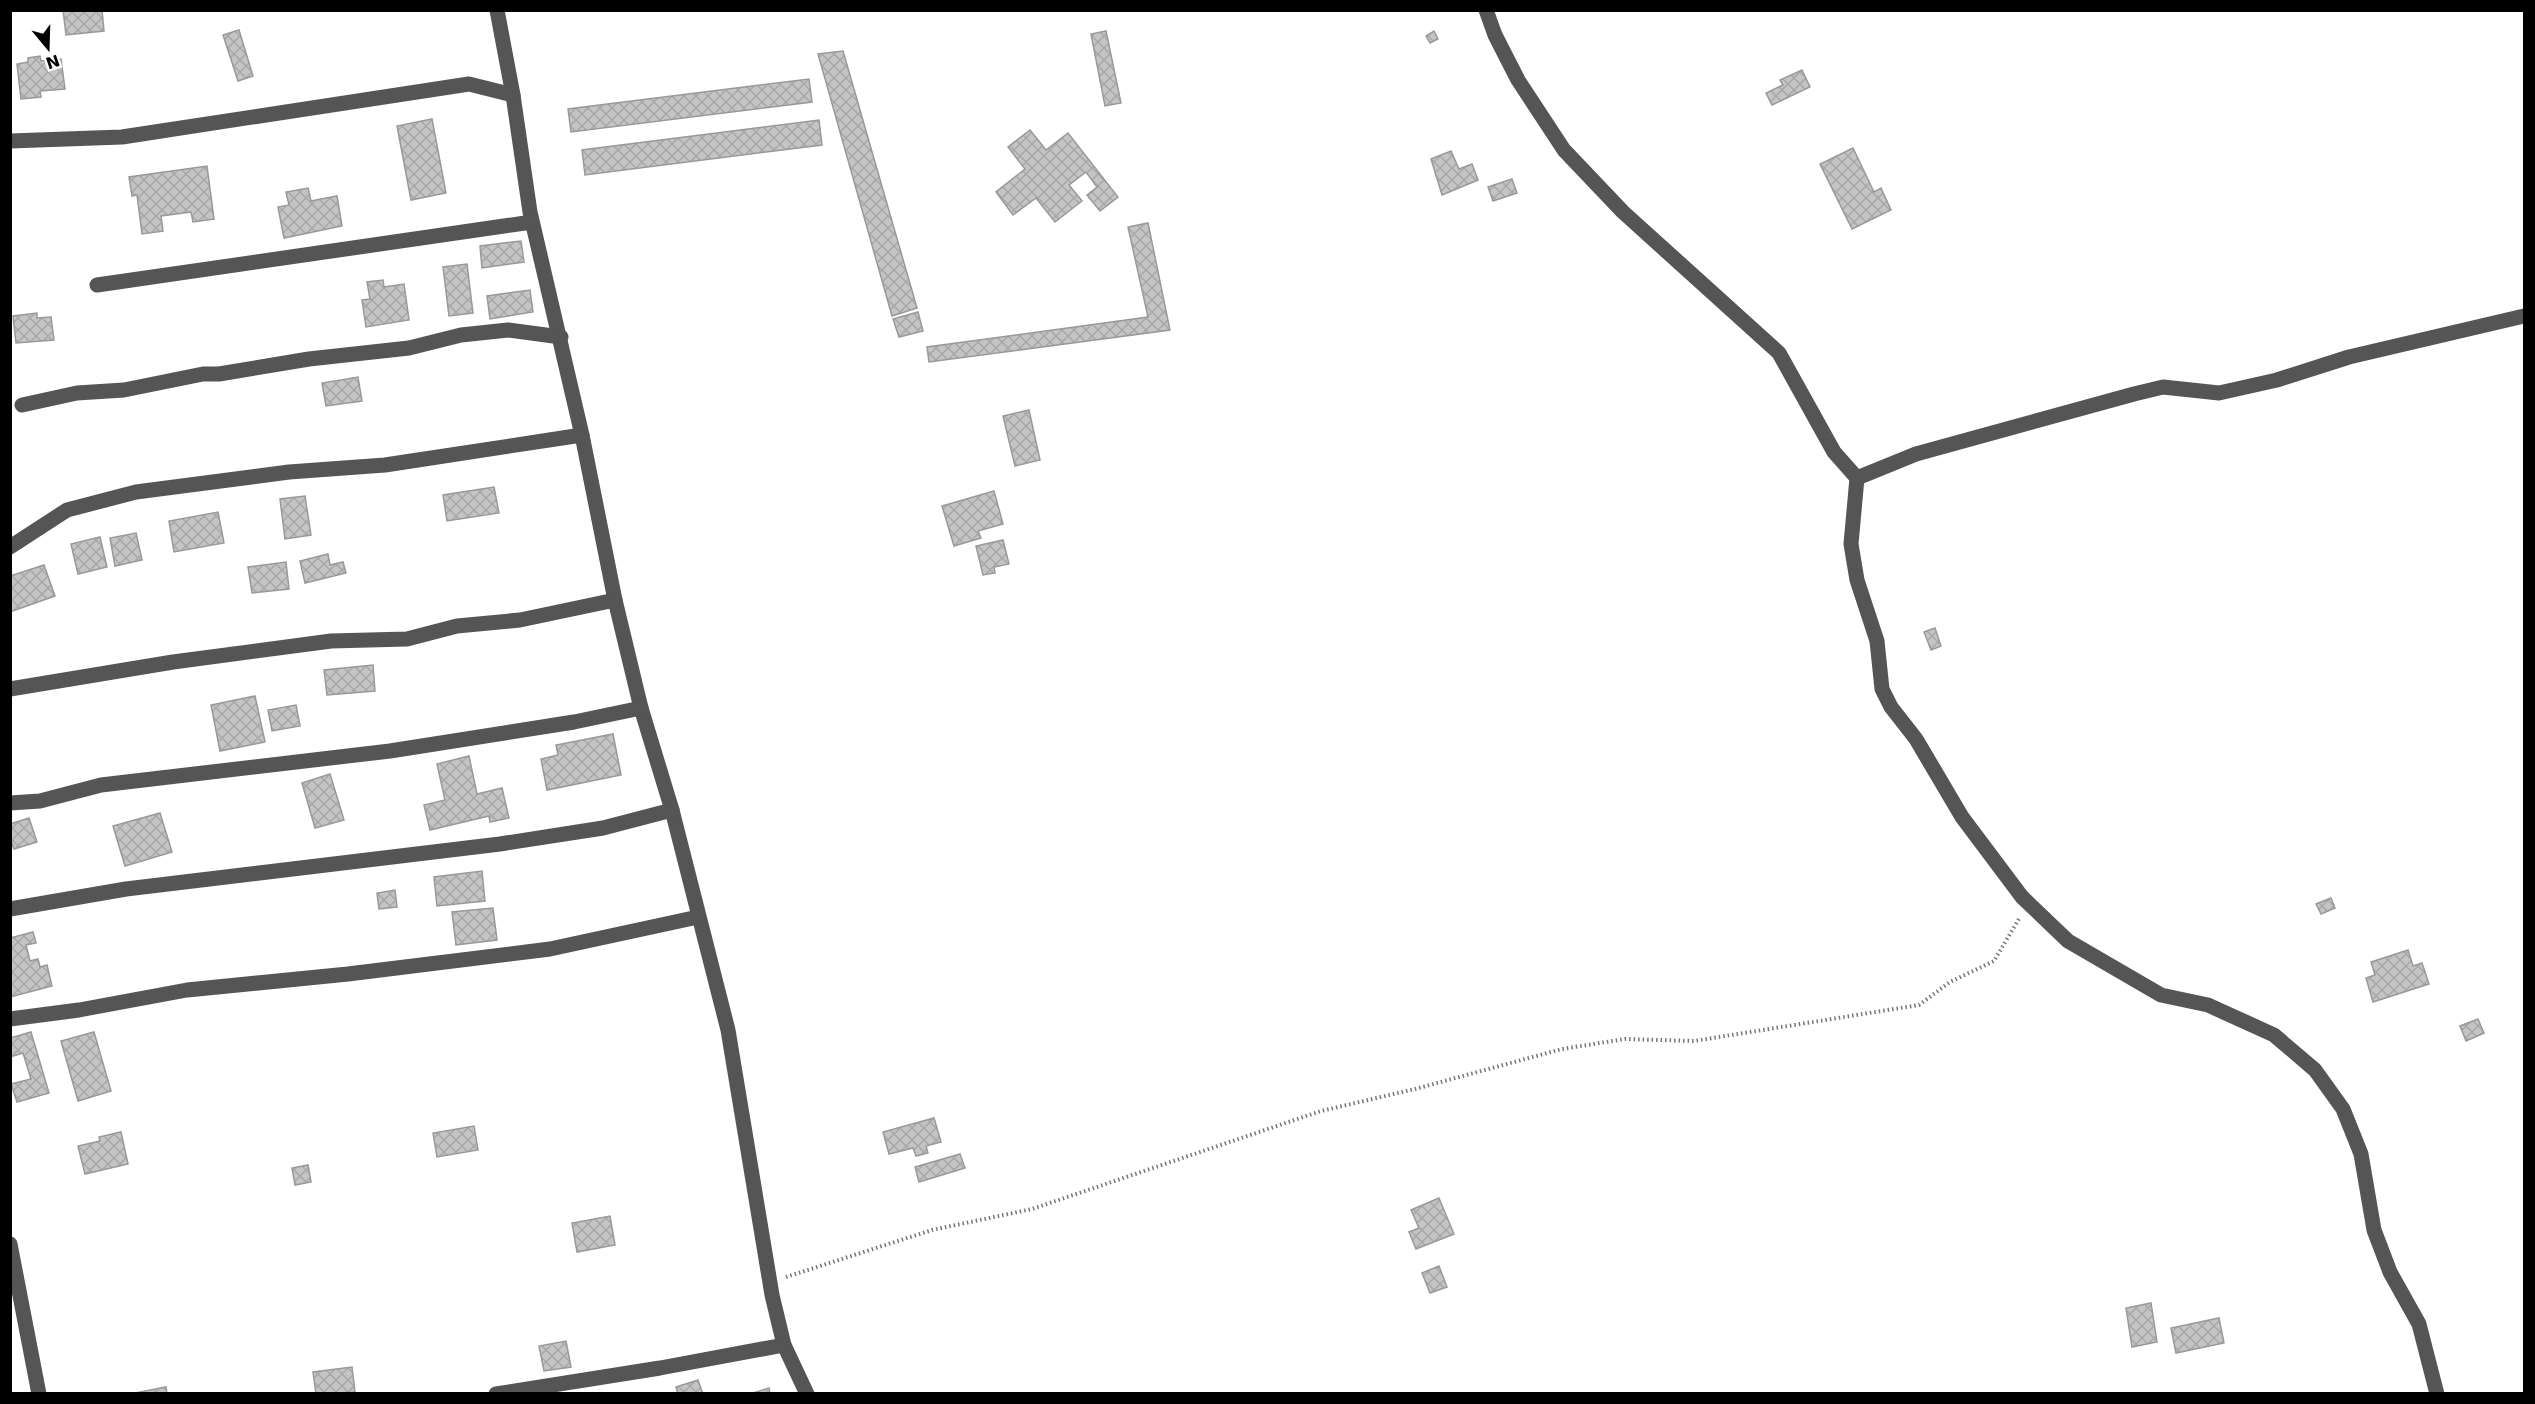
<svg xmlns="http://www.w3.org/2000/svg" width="2535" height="1404" font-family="'DejaVu Sans',sans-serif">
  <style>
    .building { fill: url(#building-cross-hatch); stroke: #999; stroke-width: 1.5 }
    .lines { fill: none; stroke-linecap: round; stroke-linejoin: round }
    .path { stroke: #777; stroke-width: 4; stroke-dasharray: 1.5 3; stroke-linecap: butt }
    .minor { stroke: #555; stroke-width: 15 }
  </style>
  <defs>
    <pattern id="building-cross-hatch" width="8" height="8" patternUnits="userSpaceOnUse" patternTransform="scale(1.5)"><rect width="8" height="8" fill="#c4c4c4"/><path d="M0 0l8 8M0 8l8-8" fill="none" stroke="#a7a7a7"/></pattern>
  </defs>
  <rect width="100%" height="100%" fill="#fff"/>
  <!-- building -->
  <g class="building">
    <polygon points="63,10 102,10 104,31 66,35"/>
    <polygon points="239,30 253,76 238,81 223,35"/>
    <polygon points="1106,31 1121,103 1105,106 1091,34"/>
    <polygon points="1434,31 1438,39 1430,43 1426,36"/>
    <polygon points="843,51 917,308 892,316 818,54"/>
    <polygon points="40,56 41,61 61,59 65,89 40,91 41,97 21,99 17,64 28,62 28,58"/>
    <polygon points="1802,70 1810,87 1772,105 1766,93 1783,85 1780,80"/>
    <polygon points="809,79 812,102 571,132 568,109"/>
    <polygon points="432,119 446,193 411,200 397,126"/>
    <polygon points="819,120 822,145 585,175 582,150"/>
    <polygon points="1030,130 1046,150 1068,133 1118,197 1100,211 1087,195 1097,187 1086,172 1069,185 1082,201 1055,222 1036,198 1013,215 996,192 1025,169 1008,147"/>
    <polygon points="1853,148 1874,192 1881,188 1891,210 1852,229 1820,164"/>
    <polygon points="1451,151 1459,169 1472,164 1478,180 1442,195 1431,159"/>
    <polygon points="207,166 214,219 193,222 191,212 161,216 163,231 142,234 137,195 132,196 129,177"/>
    <polygon points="1512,179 1517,193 1493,201 1488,187"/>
    <polygon points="308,188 311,201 337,196 342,226 284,238 278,207 289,205 286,192"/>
    <polygon points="1148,223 1170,330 929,362 927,347 1148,317 1128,227"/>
    <polygon points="521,241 524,262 482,268 480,246"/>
    <polygon points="467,264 473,313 449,316 443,267"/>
    <polygon points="383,280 384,287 404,284 409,320 366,327 362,300 370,299 367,282"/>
    <polygon points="530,290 533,312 490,319 487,296"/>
    <polygon points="918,312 923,331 899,337 893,319"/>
    <polygon points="37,313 37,318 51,317 54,340 16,343 13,316"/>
    <polygon points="358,377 362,401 326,406 322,383"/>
    <polygon points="1029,410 1040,460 1015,466 1003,416"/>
    <polygon points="494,487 499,513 447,521 443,495"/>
    <polygon points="994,491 1003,524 978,531 981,538 954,546 942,506"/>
    <polygon points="305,496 311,535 285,539 280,499"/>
    <polygon points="218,512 224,543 174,552 169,521"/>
    <polygon points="136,533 142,560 115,566 110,538"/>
    <polygon points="100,537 107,567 78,574 71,544"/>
    <polygon points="1003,540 1009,564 994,567 995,573 983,575 976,546"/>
    <polygon points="328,554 330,565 343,562 346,573 305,583 300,561"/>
    <polygon points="286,562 289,589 252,593 248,567"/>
    <polygon points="44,565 55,596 10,612 10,576"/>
    <polygon points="1935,628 1941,646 1931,650 1924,632"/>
    <polygon points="373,665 375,691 327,695 324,670"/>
    <polygon points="255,696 265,742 220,751 211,705"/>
    <polygon points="296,705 300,726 272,731 268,710"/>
    <polygon points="613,734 621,775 547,790 541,759 558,755 556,745"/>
    <polygon points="469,756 477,794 502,788 509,818 490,822 489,816 430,830 424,805 445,800 437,764"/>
    <polygon points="330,774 344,820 315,828 302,783"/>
    <polygon points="160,813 172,852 125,866 113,826"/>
    <polygon points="29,818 37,842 14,849 10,839 10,824"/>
    <polygon points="482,871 485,901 437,906 434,877"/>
    <polygon points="395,890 397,907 379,909 377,893"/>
    <polygon points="2331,898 2335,908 2321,914 2316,904"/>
    <polygon points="493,908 497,940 456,945 452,912"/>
    <polygon points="33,932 36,943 26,945 30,961 38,959 40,967 47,965 52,986 10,997 10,938"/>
    <polygon points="2408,950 2413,966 2422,963 2429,984 2373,1002 2366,978 2375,975 2371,962"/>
    <polygon points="2478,1019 2484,1033 2466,1041 2460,1026"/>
    <polygon points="31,1032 49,1093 17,1102 11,1084 31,1079 23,1053 10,1057 10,1038"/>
    <polygon points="94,1032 111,1091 78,1101 61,1041"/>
    <polygon points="934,1118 941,1142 926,1146 928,1153 916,1156 913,1148 889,1154 883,1132"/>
    <polygon points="474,1126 478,1150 437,1157 433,1133"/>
    <polygon points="121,1132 128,1164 85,1174 78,1146 100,1141 99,1137"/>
    <polygon points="960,1154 965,1168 919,1182 915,1167"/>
    <polygon points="308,1165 311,1182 295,1185 292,1168"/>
    <polygon points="1439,1198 1454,1234 1416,1249 1409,1232 1419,1228 1411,1210"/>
    <polygon points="610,1216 615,1245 577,1252 572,1223"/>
    <polygon points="1439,1266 1447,1287 1430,1293 1422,1273"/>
    <polygon points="2151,1303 2157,1342 2132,1347 2126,1308"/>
    <polygon points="2219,1318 2224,1343 2176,1353 2171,1328"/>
    <polygon points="566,1341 571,1367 544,1371 539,1346"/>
    <polygon points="352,1367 355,1392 316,1394 313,1372"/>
    <polygon points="698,1380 703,1394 678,1394 676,1387"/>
    <polygon points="166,1387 167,1394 130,1394"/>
    <polygon points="769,1388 770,1394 750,1394"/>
  </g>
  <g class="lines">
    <!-- path -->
    <polyline class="path" points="786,1277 932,1230 1032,1209 1321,1111 1415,1089 1562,1049 1625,1039 1694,1041 1919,1005 1950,982 1994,961 2020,917"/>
    <!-- minor -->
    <g class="minor">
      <polyline points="497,10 513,95 530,212 582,435 615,600 641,708 672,810 728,1030 772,1295 784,1345 807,1394"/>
      <polyline points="1486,10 1495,35 1518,80 1564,150 1623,212 1779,353 1834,452 1857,478 1851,544 1857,580 1877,641 1882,689 1891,707 1916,739 1962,817 2022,897 2068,941 2161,995 2208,1005 2274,1035 2315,1070 2343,1109 2361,1154 2374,1230 2390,1272 2419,1324 2437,1394"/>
      <polyline points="10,141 122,137 469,84 513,95"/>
      <polyline points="97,285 532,222"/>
      <polyline points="22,405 77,393 124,390 203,374 219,374 309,359 409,348 461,335 508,330 561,337"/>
      <polyline points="1857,478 1916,454 2134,394 2163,387 2219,393 2277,380 2349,357 2524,316"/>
      <polyline points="10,547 67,510 136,492 289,472 385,465 582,435"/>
      <polyline points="10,689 173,662 331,641 407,639 457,626 520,620 615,600"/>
      <polyline points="10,803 40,801 101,785 390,751 574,722 641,708"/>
      <polyline points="10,909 126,889 500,844 603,828 672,810"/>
      <polyline points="10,1019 79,1010 187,990 348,974 550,949 698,917"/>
      <polyline points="10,1244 39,1394"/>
      <polyline points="496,1394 660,1368 784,1345"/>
    </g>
  </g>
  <!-- border -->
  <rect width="2535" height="1404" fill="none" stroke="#000000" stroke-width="24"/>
  <!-- north arrow -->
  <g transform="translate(48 48) rotate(161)" stroke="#ffffff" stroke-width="4.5" paint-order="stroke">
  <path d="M0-4.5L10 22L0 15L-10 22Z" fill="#000000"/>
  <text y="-9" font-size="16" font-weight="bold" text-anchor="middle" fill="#000000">N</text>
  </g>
</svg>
